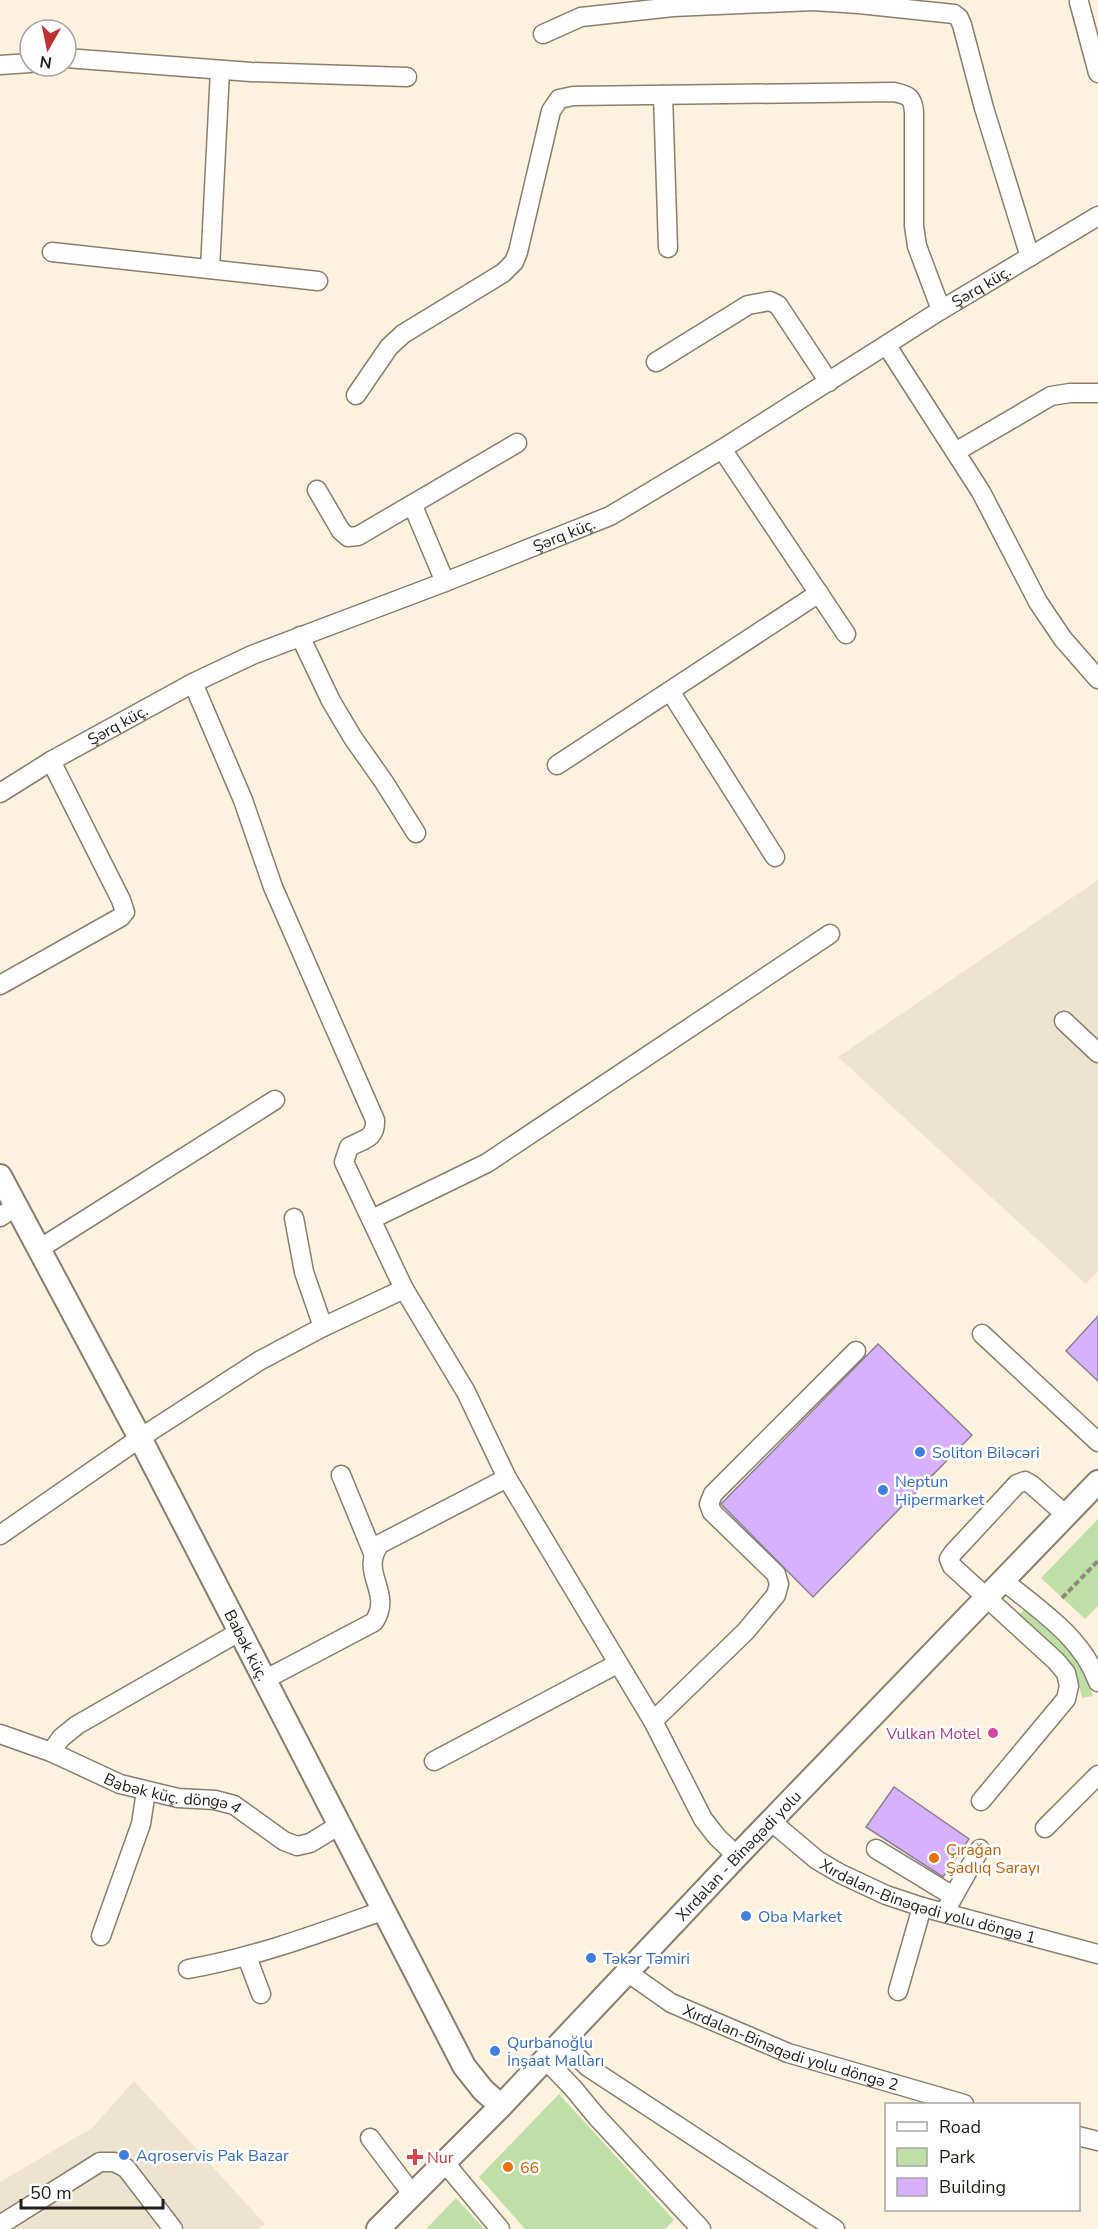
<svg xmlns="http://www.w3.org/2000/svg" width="1098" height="2229" font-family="'Nunito Sans',sans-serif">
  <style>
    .commercial { fill: #ede4cf }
    .green { fill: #bee0a6 }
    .building { fill: #d7b1fe; stroke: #898092; stroke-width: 1.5 }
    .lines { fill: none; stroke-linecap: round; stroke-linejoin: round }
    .minor-casing { stroke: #897e6d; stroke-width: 21 }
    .major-casing { stroke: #897e6d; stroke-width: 26 }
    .path { stroke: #92897c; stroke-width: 4; stroke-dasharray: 6 3; stroke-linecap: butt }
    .minor { stroke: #fff; stroke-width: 18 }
    .major { stroke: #fff; stroke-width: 22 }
    .shop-dot { fill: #3f7fe0; stroke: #fff; stroke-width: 2 }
    .hotel-dot { fill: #d1479c; stroke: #fff; stroke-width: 2 }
    .food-dot { fill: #e8710a; stroke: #fff; stroke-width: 2 }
    .health-dot { fill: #e0444e; stroke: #fff; stroke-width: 2 }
    .labels { text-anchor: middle; stroke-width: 5; stroke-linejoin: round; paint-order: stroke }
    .street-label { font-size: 16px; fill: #231e18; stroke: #fff }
    .shop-label { font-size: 16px; fill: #366cbe; stroke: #fff; text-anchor: start }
    .hotel-label { font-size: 16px; fill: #b23c85; stroke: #fff; text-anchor: end }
    .food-label { font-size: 16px; fill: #c56008; stroke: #fff; text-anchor: start }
    .health-label { font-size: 16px; fill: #be3a42; stroke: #fff; text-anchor: start }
  </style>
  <rect width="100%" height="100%" fill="#fef1de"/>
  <!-- commercial -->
  <g class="commercial">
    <polygon points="1098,880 1098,1271 1086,1284 838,1057"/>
    <polygon points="134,2081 265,2224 257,2229 0,2229 0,2182 92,2128"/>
  </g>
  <!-- green -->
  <g class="green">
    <polygon points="1098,1519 1098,1606 1085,1619 1041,1578"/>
    <polygon points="1026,1608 1079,1658 1087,1675 1093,1696 1082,1698 1077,1677 1071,1666 1017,1617"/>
    <polygon points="559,2094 674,2220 665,2229 525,2229 479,2177"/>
    <polygon points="456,2198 484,2229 426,2229"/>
  </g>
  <!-- building -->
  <g class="building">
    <polygon points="1098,1316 1098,1381 1066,1351"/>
    <polygon points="878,1344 972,1435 813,1597 721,1504"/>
    <polygon points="894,1787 969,1839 943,1877 866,1827"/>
  </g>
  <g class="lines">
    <!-- minor casing -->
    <g class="minor-casing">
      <g id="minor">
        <polyline points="1079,2 1098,73"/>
        <polyline points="543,34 581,17 673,7 813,1 859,4 954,14 959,18 962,25 984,108 1030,257"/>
        <polyline points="66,58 251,72 407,77"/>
        <polyline points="0,65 30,63"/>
        <polyline points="663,95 668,248"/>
        <polyline points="52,252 318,281"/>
        <polyline points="210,269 220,70"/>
        <polyline points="887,346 981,492 1038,602 1063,639 1098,679"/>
        <polyline points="656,362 748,305 770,301 778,305 829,382"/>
        <path d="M 356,395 L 389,347 L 403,334 L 503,273 L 514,262 L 518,252 L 551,111 L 559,99 L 573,96 L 894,92 C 908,95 913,97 914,112 L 914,226 L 917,246 L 941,310"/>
        <polyline points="722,449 846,634"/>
        <polyline points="957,451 1051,396 1070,393 1098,393"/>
        <polyline points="317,490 341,531 348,537 358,536 517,443"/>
        <polyline points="413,506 445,582"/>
        <polyline points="300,636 331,701 353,738 384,782 416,833"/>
        <path d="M 193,683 L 243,800 L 273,887 L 375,1120 C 376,1139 364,1139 349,1147 L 344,1162 L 404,1289 L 466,1392 L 507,1478 L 653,1721 L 703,1819 L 717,1837 L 737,1856"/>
        <polyline points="670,691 775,857"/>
        <polyline points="557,765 819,593"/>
        <path id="s1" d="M 0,793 L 51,761 L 193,683 L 252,655 L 445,582 L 610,516 L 722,449 L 941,310 L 1098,216"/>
        <polyline points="0,985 121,917 125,912 121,900 51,761"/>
        <polyline points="1064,1021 1098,1053"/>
        <polyline points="0,1217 16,1206"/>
        <polyline points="294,1218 304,1272 323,1327"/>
        <polyline points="372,1219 487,1163 830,934"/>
        <polyline points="39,1249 275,1100"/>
        <polyline points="982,1334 1098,1442"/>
        <polyline points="341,1475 373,1553"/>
        <polyline points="0,1535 140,1438 259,1361 323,1327 404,1289"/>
        <path d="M 1004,1581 C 1039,1610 1082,1637 1098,1682"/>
        <path d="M 264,1680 L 374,1622 C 394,1592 358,1573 380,1544 L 507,1478"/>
        <polyline points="653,1721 746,1631 776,1595 779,1584 776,1574 712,1512 709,1504 713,1494 856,1351"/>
        <path id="s2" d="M 0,1734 L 51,1752 L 120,1784 L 178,1798 L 215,1800 L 234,1805 L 284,1841 L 297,1846 L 310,1843 L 338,1826"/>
        <polyline points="51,1752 61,1738 77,1725 239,1632"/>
        <polyline points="434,1761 617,1664"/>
        <polyline points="981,1801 1066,1699 1069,1686 1066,1673 1056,1661 952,1566 949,1559 953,1553 1017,1484 1025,1481 1032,1485 1066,1515"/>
        <path id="s3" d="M 772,1822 L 817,1860 L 841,1874 L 886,1895 L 922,1907 L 1098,1954"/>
        <polyline points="1045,1828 1098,1775"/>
        <polyline points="876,1849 953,1896"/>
        <polyline points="948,1906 980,1849"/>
        <polyline points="101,1936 141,1824 146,1791"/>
        <polyline points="247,1957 261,1994"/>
        <path d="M 188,1969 C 256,1957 317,1934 382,1911"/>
        <path id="s4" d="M 627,1972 L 671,2003 L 788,2053 L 964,2104"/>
        <polyline points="898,1991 922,1907"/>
        <polyline points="561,2042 588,2067 835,2229"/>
        <polyline points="545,2059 573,2088 596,2116 701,2229"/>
        <polyline points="1078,2136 1098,2141"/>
        <polyline points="370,2138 413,2195"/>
        <polyline points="445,2163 500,2229"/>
        <polyline points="0,2225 100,2162 114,2162 126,2168 173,2229"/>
      </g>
    </g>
    <!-- major casing -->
    <g class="major-casing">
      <g id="major">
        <path id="s5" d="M 0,1176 L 140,1438 L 464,2066 L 483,2090 L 501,2106"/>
        <path id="s6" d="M 378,2229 L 501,2106 L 737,1856 L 1098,1482"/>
      </g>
    </g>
    <!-- path -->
    <polyline class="path" points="1062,1598 1098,1561"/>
    <!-- minor -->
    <use href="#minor" class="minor"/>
    <!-- major -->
    <use href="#major" class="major"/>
  </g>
  <!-- markers -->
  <g class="shop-dot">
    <circle cx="920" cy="1452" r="6"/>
    <circle cx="883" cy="1490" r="6"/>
    <circle cx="746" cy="1916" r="6"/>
    <circle cx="591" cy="1958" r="6"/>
    <circle cx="495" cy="2051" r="6"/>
    <circle cx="124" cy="2155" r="6"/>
  </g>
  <circle class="hotel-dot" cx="993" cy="1733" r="6"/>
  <g class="food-dot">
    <circle cx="934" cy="1858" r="6"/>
    <circle cx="508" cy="2167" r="6"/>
  </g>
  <path class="health-dot" d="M412 2148h6v6h6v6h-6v6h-6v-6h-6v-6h6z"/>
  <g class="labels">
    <!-- street labels -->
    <g class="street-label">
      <text dy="6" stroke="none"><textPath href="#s1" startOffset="1108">Şərq küç.</textPath></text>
      <text dy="6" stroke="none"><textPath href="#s1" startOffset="622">Şərq küç.</textPath></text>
      <text dy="6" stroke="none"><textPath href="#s1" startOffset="136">Şərq küç.</textPath></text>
      <text dy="6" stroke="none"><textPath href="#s5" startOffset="530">Babək küç.</textPath></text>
      <text dy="6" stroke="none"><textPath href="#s2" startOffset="184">Babək küç. döngə 4</textPath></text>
      <text dy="6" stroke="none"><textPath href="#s6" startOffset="519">Xırdalan - Binəqədi yolu</textPath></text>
      <text dy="6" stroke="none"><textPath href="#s3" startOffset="178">Xırdalan-Binəqədi yolu döngə 1</textPath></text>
      <text dy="6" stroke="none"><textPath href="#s4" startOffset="182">Xırdalan-Binəqədi yolu döngə 2</textPath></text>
    </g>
    <!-- shop labels -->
    <g class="shop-label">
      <text x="932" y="1458">Soliton Biləcəri</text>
      <text x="895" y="1487">Neptun<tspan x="895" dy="18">Hipermarket</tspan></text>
      <text x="758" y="1922">Oba Market</text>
      <text x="603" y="1964">Təkər Təmiri</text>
      <text x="507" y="2048">Qurbanoğlu<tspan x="507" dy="18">İnşaat Malları</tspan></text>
      <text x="136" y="2161">Aqroservis Pak Bazar</text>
    </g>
    <!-- hotel labels -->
    <g class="hotel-label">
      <text x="981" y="1739">Vulkan Motel</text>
    </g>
    <!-- food labels -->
    <g class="food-label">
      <text x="946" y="1855">Çırağan<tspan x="946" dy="18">Şadlıq Sarayı</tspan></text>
      <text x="520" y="2173">66</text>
    </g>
    <!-- health labels -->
    <g class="health-label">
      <text x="427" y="2163">Nur</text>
    </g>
  </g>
  <!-- legend -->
  <rect x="885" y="2103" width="195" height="108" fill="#ffffff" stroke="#a7a5a3" stroke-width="1.5"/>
  <rect x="897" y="2122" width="30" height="9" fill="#ffffff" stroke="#a7a5a3" stroke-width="1.5"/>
  <text x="939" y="2133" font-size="18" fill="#231e18">Road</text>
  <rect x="897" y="2148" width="30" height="18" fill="#bee0a6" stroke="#a7a5a3" stroke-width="1.5"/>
  <text x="939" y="2163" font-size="18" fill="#231e18">Park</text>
  <rect x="897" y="2178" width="30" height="18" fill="#d7b1fe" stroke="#a7a5a3" stroke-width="1.5"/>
  <text x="939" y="2193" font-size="18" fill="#231e18">Building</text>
  <!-- north arrow -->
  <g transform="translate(48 48) rotate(189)"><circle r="28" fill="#ffffff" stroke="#a7a5a3" stroke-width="1.5"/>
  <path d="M0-4.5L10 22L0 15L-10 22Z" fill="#c03131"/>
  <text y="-9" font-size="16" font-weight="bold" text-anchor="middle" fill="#231e18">N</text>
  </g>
  <!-- scale -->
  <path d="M21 2199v9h142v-9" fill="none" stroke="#231e18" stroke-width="3"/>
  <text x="30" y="2199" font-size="18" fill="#231e18" stroke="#ffffff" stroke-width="4.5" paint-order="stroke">50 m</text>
</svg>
